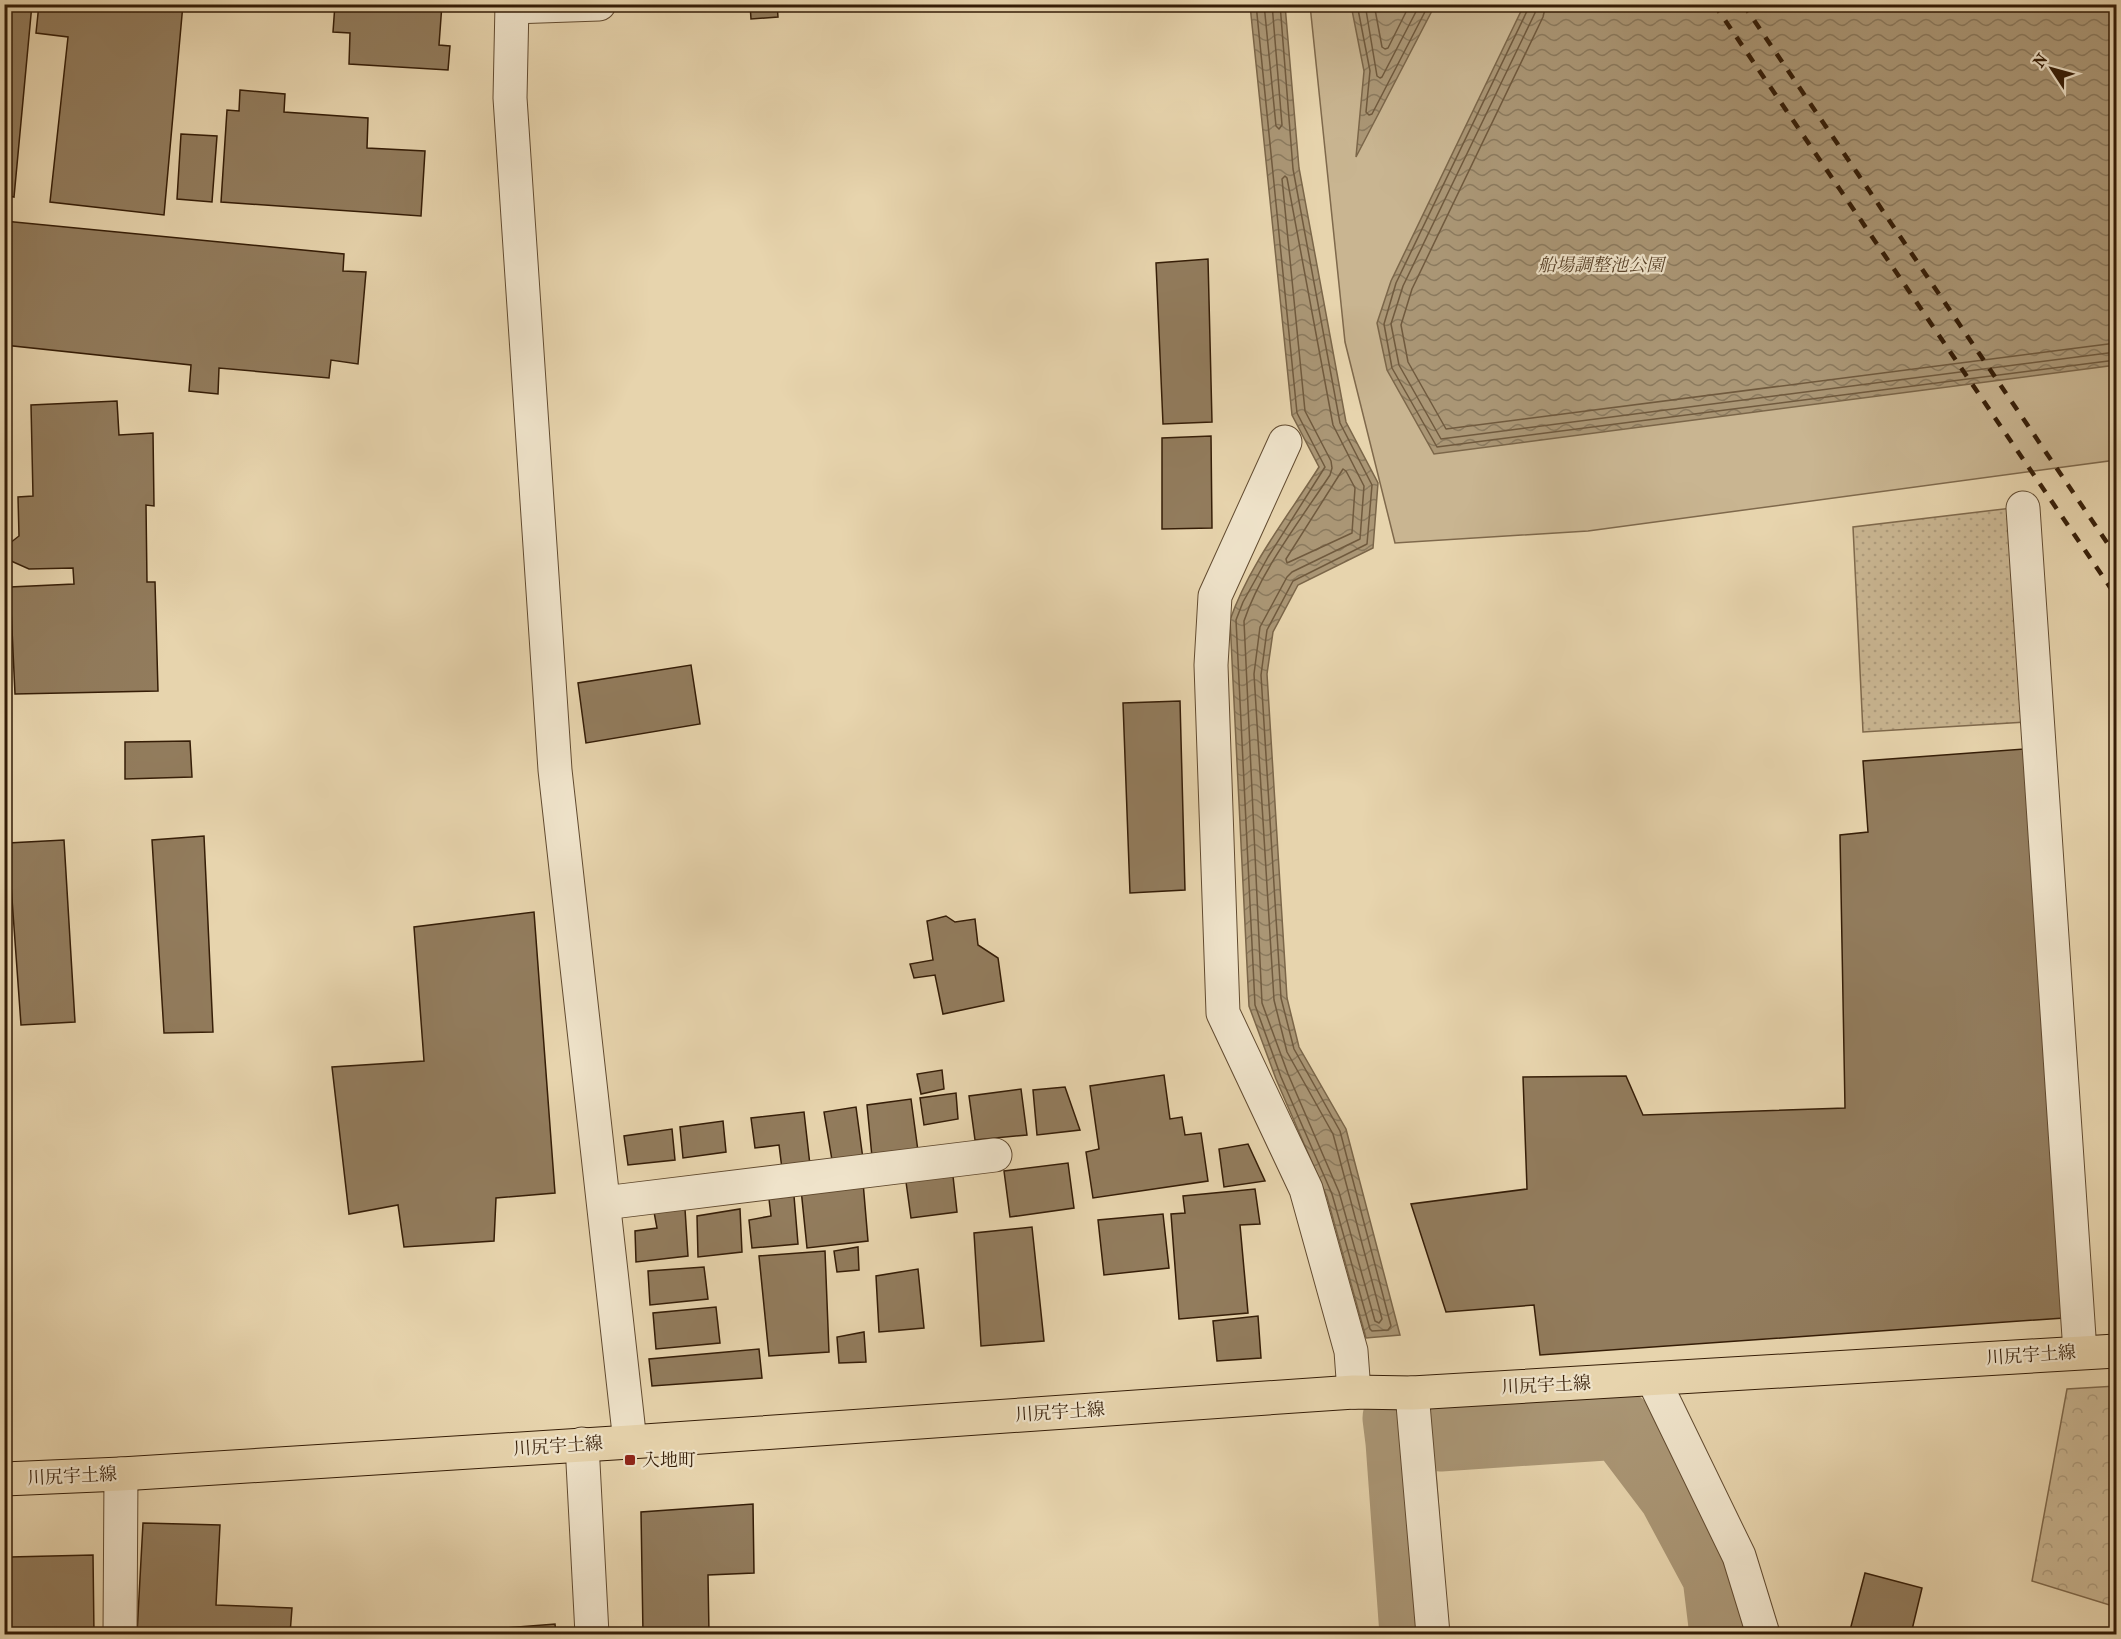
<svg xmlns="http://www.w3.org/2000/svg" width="2121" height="1639" font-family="'IM FELL French Canon','Noto Serif JP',serif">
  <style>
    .grass { fill: url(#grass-dots); stroke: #7f694c; stroke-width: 1.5 }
    .forest { fill: url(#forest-crowns); stroke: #7f694c; stroke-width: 1.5 }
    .green { fill: #c9b591; stroke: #7f694c; stroke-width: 1.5 }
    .water { fill: url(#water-waves); stroke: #7b6649; stroke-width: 1.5 }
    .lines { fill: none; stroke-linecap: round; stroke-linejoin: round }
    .shore { stroke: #705a3e; stroke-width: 1.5 }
    .river { stroke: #aa9675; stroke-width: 69 }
    .building { fill: #927c5d; stroke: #351d07; stroke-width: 1.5 }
    .minor-casing { stroke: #624b30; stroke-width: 35 }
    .major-casing { stroke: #351d07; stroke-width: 35 }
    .minor { stroke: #efe3ca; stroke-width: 33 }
    .major { stroke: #e7d4ad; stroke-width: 33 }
    .rail { stroke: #351d07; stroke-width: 4.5; stroke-dasharray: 10 10; stroke-linecap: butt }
    .poi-dot { fill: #8f2418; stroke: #efe3ca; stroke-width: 2 }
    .labels { text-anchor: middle; stroke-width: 4.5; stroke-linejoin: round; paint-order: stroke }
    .park-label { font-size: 18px; font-style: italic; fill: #5a432a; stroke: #efe3ca }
    .street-label { font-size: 18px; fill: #351d07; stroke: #efe3ca }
    .poi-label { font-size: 18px; fill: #351d07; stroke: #efe3ca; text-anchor: start }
  </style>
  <defs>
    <pattern id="grass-dots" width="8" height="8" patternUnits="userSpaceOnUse" patternTransform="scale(1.5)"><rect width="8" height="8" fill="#c9b591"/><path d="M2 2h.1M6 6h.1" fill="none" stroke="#ad9b7c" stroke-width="1.8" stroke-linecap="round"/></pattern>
    <pattern id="forest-crowns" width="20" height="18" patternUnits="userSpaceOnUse" patternTransform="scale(1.5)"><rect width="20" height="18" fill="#c9b591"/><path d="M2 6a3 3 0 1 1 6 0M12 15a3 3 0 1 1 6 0" fill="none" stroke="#ad9b7c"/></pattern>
    <pattern id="water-waves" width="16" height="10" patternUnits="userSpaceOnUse" patternTransform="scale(1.5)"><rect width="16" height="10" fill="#aa9675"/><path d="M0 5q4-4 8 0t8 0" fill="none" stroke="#8b7a5e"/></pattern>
  </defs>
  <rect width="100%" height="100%" fill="#e7d4ad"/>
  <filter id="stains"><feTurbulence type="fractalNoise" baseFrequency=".00333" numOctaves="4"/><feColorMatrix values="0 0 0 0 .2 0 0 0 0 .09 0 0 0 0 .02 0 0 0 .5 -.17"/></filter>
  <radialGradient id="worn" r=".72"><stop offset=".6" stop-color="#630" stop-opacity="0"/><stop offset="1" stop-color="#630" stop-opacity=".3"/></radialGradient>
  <!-- grass -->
  <polygon class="grass" points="2012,508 2026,722 1863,732 1853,527"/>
  <!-- forest -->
  <polygon class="forest" points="2116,1386 2116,1607 2032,1581 2067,1389"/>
  <!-- green -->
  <polygon class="green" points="1310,5 2116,5 2116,460 1588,531 1395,543 1345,342"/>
  <!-- water -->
  <g class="water">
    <path d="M 1250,5 L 1285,5 L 1299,168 L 1346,422 L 1378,483 L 1373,548 L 1298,585 L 1273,632 L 1267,674 L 1287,998 L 1299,1047 L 1346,1129 L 1400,1335 L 1366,1338 L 1327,1197 L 1276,1079 L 1249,1006 L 1230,620 C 1249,565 1288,516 1319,467 L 1292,415 Z"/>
    <polygon points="1351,5 1435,5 1356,157 1364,71"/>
    <polygon points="1524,5 2116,5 2116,365 1434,454 1387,370 1377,323 1391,281"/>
  </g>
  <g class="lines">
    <!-- shore -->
    <g class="shore">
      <polyline points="1256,4 1297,413 1325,467 1268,557 1243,602 1236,620 1255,1005 1281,1077 1332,1194 1370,1329 1372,1331 1388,1330 1391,1326 1340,1131 1294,1049 1281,998 1261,675 1267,630 1293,581 1367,544 1372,485 1340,423 1293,169 1280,4"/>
      <polyline points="1264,4 1276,126 1279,129 1282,125 1272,4"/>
      <polyline points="1357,4 1370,71 1366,112 1369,115 1372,114 1429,4"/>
      <polyline points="1365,4 1377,76 1380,78 1382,77 1420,4"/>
      <polyline points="1374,4 1382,47 1385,49 1388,48 1410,4"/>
      <polyline points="1529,4 1528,9 1396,283 1384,324 1392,368 1437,447 2116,360"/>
      <polyline points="1536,4 1535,13 1403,286 1391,324 1399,365 1441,439 2116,352"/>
      <polyline points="1546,4 1543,17 1412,289 1401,325 1408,362 1446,429 2116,343"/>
      <path d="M 1285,176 L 1287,178 L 1333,425 L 1364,486 L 1360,539 L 1292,572 L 1287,577 L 1260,627 L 1254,674 L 1274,1000 L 1287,1052 L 1333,1134 L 1382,1319 L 1379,1323 L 1375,1321 L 1339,1192 L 1288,1074 L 1262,1003 L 1244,621 C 1260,572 1301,519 1330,475 L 1332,468 L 1331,461 L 1305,411 L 1282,179 Z"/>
      <polygon points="1343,469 1346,471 1355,488 1352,533 1287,563 1286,559"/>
    </g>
    <!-- river -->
    <g class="river">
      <polyline points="1397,1418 1400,1442 1414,1634"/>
      <polyline points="1440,1437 1620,1425 1673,1495 1717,1577 1724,1634"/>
    </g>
  </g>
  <!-- building -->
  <g class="building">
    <polygon points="4,4 32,4 14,197 4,195"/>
    <polygon points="39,4 183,4 164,215 50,202 68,37 36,33"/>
    <polygon points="335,4 442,4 439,45 450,46 448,70 349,64 350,33 333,32"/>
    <polygon points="750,4 777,4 778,17 751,19"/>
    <polygon points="240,90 285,94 284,112 368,118 367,148 425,151 421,216 221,202 227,110 239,111"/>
    <polygon points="181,134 217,136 212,202 177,199"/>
    <polygon points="4,221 344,254 343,271 366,272 358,364 331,360 329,378 219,368 218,394 189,391 191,365 4,345"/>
    <polygon points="1208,259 1212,422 1163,424 1156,263"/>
    <polygon points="117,401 119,435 153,433 154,506 146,505 147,582 155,582 158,691 15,694 10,587 74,584 73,568 29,569 11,561 10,543 19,536 18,497 33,496 31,405"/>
    <polygon points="1211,436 1212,528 1162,529 1162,438"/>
    <polygon points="691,665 700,724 586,743 578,683"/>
    <polygon points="1180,701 1185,890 1130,893 1123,703"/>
    <polygon points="190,741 192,777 125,779 125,742"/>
    <polygon points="2024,749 2064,1318 1540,1355 1534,1305 1446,1312 1411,1204 1527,1189 1523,1077 1626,1076 1643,1115 1845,1108 1840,835 1868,832 1863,761"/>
    <polygon points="204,836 213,1032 164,1033 152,840"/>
    <polygon points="64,840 75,1022 21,1025 8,843"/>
    <polygon points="534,912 555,1193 496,1198 494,1241 404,1247 398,1205 349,1214 332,1067 424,1061 414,927"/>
    <polygon points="946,916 955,922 975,919 978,945 998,958 1004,1001 943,1014 935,975 914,978 910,964 933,960 927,921"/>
    <polygon points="942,1070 944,1089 921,1094 917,1074"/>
    <polygon points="1164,1075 1170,1119 1182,1117 1185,1135 1201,1133 1208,1181 1093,1198 1086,1152 1099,1149 1090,1086"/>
    <polygon points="1065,1087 1080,1130 1037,1135 1033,1090"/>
    <polygon points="1021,1089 1027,1135 975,1140 969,1096"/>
    <polygon points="956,1093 958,1119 924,1125 920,1098"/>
    <polygon points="911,1099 918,1151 872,1157 867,1105"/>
    <polygon points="856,1107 863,1159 832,1160 824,1112"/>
    <polygon points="804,1112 810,1165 782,1169 779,1145 755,1148 751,1118"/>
    <polygon points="723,1121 726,1152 683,1158 680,1127"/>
    <polygon points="672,1129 675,1160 628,1165 624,1136"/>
    <polygon points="1248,1144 1265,1181 1224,1187 1219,1149"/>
    <polygon points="1068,1163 1074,1208 1010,1217 1004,1171"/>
    <polygon points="953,1176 957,1212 911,1218 906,1182"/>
    <polygon points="863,1182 868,1241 807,1248 801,1189"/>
    <polygon points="1255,1189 1260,1224 1240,1225 1248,1313 1179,1319 1171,1214 1185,1213 1183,1196"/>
    <polygon points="794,1196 798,1244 752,1248 749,1220 771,1216 769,1199"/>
    <polygon points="685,1209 688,1256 636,1262 635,1231 657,1228 654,1212"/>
    <polygon points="740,1209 742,1252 698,1257 697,1216"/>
    <polygon points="1163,1214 1169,1268 1104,1275 1098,1220"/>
    <polygon points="1032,1227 1044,1341 981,1346 974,1233"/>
    <polygon points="858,1247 859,1270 837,1272 834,1251"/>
    <polygon points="825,1251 829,1352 769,1356 759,1256"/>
    <polygon points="704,1267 708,1299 650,1305 648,1271"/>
    <polygon points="918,1269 924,1328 879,1332 876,1276"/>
    <polygon points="716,1307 720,1343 656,1349 653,1313"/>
    <polygon points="1258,1316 1261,1358 1217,1361 1213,1321"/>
    <polygon points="864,1332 866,1362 839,1363 837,1337"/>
    <polygon points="759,1349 762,1378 652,1386 649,1359"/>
    <polygon points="753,1504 754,1573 708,1575 709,1634 643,1634 641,1512"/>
    <polygon points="143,1523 220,1525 216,1605 292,1608 290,1634 137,1634"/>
    <polygon points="93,1555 94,1634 9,1634 10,1557"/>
    <polygon points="1865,1573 1922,1588 1911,1634 1849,1634"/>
    <polygon points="555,1624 556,1634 439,1634 439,1633"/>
  </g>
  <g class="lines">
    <!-- minor casing -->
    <g class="minor-casing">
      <g id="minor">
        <polyline points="512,4 510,98 555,770 630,1442"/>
        <polyline points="512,7 599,4"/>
        <polyline points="1285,442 1215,596 1211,665 1223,1013 1306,1189 1351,1351 1354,1392"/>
        <polyline points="2023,508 2080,1352"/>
        <polyline points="604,1203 995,1155"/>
        <polyline points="1653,1379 1739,1556 1763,1634"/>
        <polyline points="1412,1393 1433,1634"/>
        <polyline points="582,1444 592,1634"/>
        <polyline points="120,1634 121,1474"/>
      </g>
    </g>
    <!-- major casing -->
    <g class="major-casing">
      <polyline id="major" points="4,1479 121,1474 630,1442 1354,1392 1412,1393 2116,1351"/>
    </g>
    <!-- minor -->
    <use href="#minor" class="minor"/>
    <!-- major -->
    <use href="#major" class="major"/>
    <!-- rail -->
    <g class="rail">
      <polyline points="1714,4 2116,596"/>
      <polyline points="1743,4 2116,556"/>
    </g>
  </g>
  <!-- markers -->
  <rect class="poi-dot" x="624" y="1454" width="12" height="12" rx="3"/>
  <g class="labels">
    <!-- park labels -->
    <g class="park-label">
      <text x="1601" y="271">船場調整池公園</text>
    </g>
    <!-- street labels -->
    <g class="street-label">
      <text transform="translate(2031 1355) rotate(-4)" y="6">川尻宇土線</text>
      <text transform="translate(1546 1385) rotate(-3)" y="6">川尻宇土線</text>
      <text transform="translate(1060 1412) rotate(-4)" y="6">川尻宇土線</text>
      <text transform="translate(558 1446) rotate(-4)" y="6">川尻宇土線</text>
      <text transform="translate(72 1476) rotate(-3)" y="6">川尻宇土線</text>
    </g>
    <!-- poi labels -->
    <g class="poi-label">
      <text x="642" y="1466">入地町</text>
    </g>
  </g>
  <!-- margin -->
  <rect width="2121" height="1639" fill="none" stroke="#e7d4ad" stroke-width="24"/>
  <rect x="6" y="6" width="2109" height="1627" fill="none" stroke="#351d07" stroke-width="3"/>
  <rect x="12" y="12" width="2097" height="1615" fill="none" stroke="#351d07" stroke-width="1.5"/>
  <!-- north arrow -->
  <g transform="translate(2052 69) rotate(306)" stroke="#efe3ca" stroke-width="4.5" paint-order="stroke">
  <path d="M0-4.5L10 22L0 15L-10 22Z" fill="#351d07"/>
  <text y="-9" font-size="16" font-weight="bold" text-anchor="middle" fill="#351d07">N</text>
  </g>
  <rect width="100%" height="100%" filter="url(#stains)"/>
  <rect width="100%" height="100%" fill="url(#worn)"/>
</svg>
